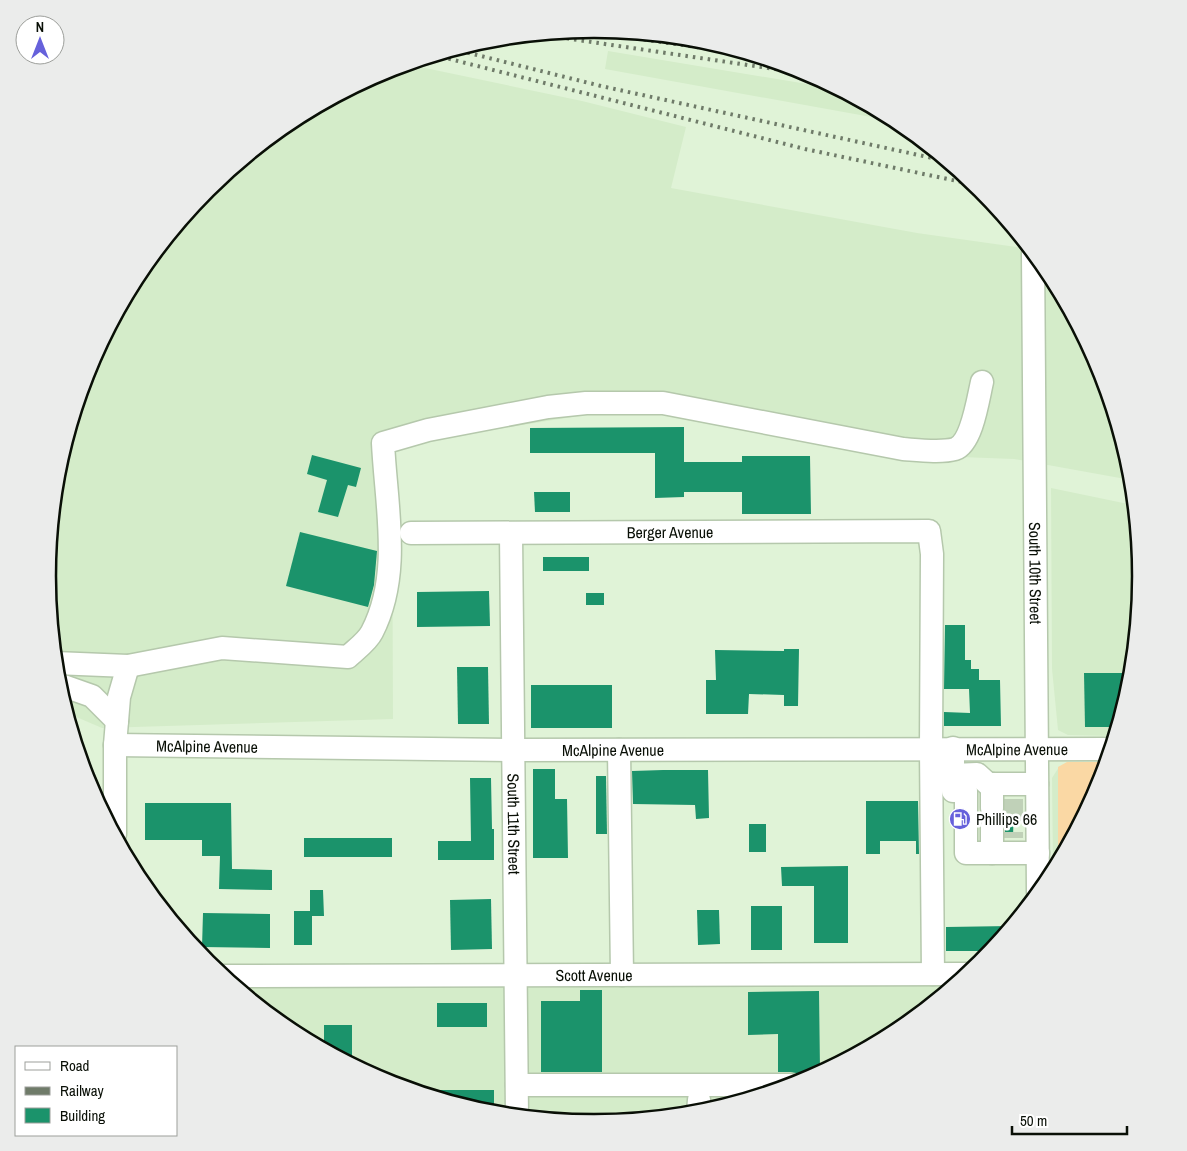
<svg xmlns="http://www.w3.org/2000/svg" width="1187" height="1151" font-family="'Archivo Narrow',sans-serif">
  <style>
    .built { fill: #d4ecc9 }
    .green { fill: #fad8a4 }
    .building { fill: #1b936b }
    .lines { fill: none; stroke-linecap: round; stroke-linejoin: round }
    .minor-tunnel { stroke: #c0d1b8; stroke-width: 22; stroke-dasharray: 22 11; stroke-linecap: butt }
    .minor-casing { stroke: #b5c8ac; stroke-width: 25 }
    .minor { stroke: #fff; stroke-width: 22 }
    .rail { stroke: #6f7b69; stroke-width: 4; stroke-dasharray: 2.5 5; stroke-linecap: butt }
    .labels { text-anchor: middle; stroke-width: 5; stroke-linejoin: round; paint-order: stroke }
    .street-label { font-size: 16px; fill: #090f06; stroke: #fff }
    .poi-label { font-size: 16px; fill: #090f06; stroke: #fff; text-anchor: start }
    .rim { fill: none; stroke: #090f06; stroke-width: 2.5 }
  </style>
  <rect width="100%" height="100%" fill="#e0f3d7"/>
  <!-- built -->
  <g class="built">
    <polygon points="608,51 837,89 899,122 605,69"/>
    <polygon points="406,64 582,101 686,127 671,188 917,233 1030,249 1048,272 1099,367 1130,469 1131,480 1014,459 907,455 662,412 597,413 392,446 393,719 102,728 67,713 57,682 47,575 57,469 88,366 139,272 207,189 290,121 385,70"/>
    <polygon points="1051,488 1133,505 1140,576 1130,682 1113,736 1068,735 1058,730 1052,669"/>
    <polygon points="1072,762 1105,762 1099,785 1053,869 1052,778 1059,767"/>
    <polygon points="954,983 897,1030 802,1081 527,1081 526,984"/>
    <polygon points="504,984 505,1113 487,1112 384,1081 290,1030 236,986"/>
    <polygon points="770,1091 700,1112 593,1122 528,1116 527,1092"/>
  </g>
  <!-- green -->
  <polygon class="green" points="1067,762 1106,762 1099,785 1058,860 1058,767"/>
  <!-- building -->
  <g class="building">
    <polygon points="684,427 684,462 742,462 742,456 810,456 811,514 742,514 742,492 684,492 684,497 655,498 655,453 530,453 530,428"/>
    <polygon points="312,455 361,468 356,487 348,485 338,517 318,512 327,480 307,474"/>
    <polygon points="534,492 570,492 570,512 535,512"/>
    <polygon points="300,532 377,551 374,585 368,607 286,586"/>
    <rect x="543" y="557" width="46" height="14"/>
    <polygon points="489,591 490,626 417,627 417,592"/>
    <rect x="586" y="593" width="18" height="12"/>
    <polygon points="945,625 965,625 965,660 971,660 971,669 979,669 979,680 1000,680 1001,726 944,726 944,712 970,713 969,689 944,689"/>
    <polygon points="784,649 799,649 798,706 784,706 784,695 749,694 748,714 706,714 706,680 716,680 715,650 784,651"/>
    <polygon points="457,667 488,667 489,724 458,724"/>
    <polygon points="1084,673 1131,673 1130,682 1116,727 1085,727"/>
    <rect x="531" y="685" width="81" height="43"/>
    <polygon points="533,769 555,769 555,799 567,799 568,858 533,858"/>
    <polygon points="663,770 708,770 709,818 696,819 695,805 633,804 632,771"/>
    <polygon points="596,776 606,776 607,834 596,834"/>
    <polygon points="470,778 491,778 492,829 494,829 494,860 438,860 438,841 471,841"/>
    <polygon points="1005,799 1014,799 1013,838 1005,838 1005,826 1001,817 1005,808"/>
    <polygon points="866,801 918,801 919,854 916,854 916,841 880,841 880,854 866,854"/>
    <polygon points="145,803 231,803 232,869 272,870 272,890 219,889 220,856 202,856 202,840 145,840"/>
    <rect x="749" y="824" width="17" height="28"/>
    <rect x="304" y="838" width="88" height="19"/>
    <polygon points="848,866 848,943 814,943 814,886 782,886 781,867"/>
    <polygon points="310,890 323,890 324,916 312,916 312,945 294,945 294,911 310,911"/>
    <polygon points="491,899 492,949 451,950 450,900"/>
    <rect x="751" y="906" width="31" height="44"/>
    <polygon points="697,910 719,910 720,944 698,945"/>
    <polygon points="203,913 270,914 270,948 202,947"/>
    <polygon points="1010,926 989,951 946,951 946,927"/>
    <polygon points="580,990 602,990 602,1072 541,1072 541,1001 580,1001"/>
    <polygon points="819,991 820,1071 810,1077 800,1077 796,1073 790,1072 778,1072 778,1034 748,1035 748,992"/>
    <rect x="437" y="1003" width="50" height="24"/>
    <polygon points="324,1025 352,1025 352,1064 324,1048"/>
    <polygon points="426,1090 494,1090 494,1108 475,1108 425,1093"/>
  </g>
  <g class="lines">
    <!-- minor-tunnel -->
    <polyline class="minor-tunnel" points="1012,799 1012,838"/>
    <!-- minor casing -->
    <g class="minor-casing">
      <g id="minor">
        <path id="s1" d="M 1033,254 L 1038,892"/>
        <path id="s2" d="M 411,533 L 929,531 L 932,554 L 931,749 L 933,974"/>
        <path id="s3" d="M 511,534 L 517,1115"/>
        <path d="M 55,663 L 128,666 L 222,648 L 348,657 C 355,650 367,642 372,632 C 402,574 386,506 383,443 L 428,430 L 548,407 L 586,403 L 663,403 L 903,449 C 917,450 941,453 955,449 C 972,443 978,399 982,382"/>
        <polyline points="58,684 92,696 117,721"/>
        <path id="s4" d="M 115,745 L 514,750 L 1109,749"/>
        <polyline points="953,748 953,791 966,791 966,853 1038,853"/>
        <polyline points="619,750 622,975"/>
        <polyline points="953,775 977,774 988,784 1037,784"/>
        <polyline points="992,808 992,784"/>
        <polyline points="992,826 992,853"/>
        <polyline points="115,834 115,745 119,697 128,666"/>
        <path id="s5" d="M 223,976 L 966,974"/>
        <polyline points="517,1085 790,1085"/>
        <polyline points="698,1112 699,1100"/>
      </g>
    </g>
    <!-- minor -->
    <use href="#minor" class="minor"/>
    <!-- rail -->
    <g class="rail">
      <polyline points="577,30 753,55"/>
      <polyline points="537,34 809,74"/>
      <polyline points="453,49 601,86 946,161"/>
      <polyline points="434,55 805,149 976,185"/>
    </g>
  </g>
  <!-- icons -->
  <defs>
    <g id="fuel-disc" transform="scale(1.125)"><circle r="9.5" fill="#6661db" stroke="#fff"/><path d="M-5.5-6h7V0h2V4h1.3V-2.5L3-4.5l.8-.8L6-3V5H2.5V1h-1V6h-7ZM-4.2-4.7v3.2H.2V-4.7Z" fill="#fff"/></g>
  </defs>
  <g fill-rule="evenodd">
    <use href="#fuel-disc" x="960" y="819"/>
  </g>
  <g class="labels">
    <!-- street labels -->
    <g class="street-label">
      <text dy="6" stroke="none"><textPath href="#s2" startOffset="259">Berger Avenue</textPath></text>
      <text dy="6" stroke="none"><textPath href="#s1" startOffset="319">South 10th Street</textPath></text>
      <text dy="6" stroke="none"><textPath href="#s4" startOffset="92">McAlpine Avenue</textPath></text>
      <text dy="6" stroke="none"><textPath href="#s4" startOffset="902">McAlpine Avenue</textPath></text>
      <text dy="6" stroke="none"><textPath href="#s4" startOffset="498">McAlpine Avenue</textPath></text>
      <text dy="6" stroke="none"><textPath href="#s3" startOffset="290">South 11th Street</textPath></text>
      <text dy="6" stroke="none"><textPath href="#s5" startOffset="371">Scott Avenue</textPath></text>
    </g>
    <!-- poi labels -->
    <g class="poi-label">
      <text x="976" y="825">Phillips 66</text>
    </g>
  </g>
  <!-- crop -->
  <path d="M0 0H1187V1151H0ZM56 576a538 538 0 1 1 1076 0a538 538 0 1 1-1076 0Z" fill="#ebeceb" fill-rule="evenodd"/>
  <path class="rim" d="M56 576a538 538 0 1 1 1076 0a538 538 0 1 1-1076 0Z"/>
  <!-- legend -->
  <rect x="15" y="1046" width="162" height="90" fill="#ffffff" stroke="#9d9f9b"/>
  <rect x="25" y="1062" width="25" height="8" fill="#ffffff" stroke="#9d9f9b"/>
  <text x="60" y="1071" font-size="15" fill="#090f06">Road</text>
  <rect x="25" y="1087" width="25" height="8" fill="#6f7b69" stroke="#9d9f9b"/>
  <text x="60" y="1096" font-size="15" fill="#090f06">Railway</text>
  <rect x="25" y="1108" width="25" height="15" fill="#1b936b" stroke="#9d9f9b"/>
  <text x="60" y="1121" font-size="15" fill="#090f06">Building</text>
  <!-- north arrow -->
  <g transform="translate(40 40)"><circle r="24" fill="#ffffff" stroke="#9d9f9b"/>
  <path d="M0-4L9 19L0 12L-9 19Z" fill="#6661db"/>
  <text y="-8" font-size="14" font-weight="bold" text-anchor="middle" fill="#090f06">N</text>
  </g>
  <!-- scale -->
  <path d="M1012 1126v8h115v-8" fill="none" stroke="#090f06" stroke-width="2.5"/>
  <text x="1020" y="1126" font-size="15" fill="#090f06" stroke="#ffffff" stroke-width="4" paint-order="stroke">50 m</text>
</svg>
